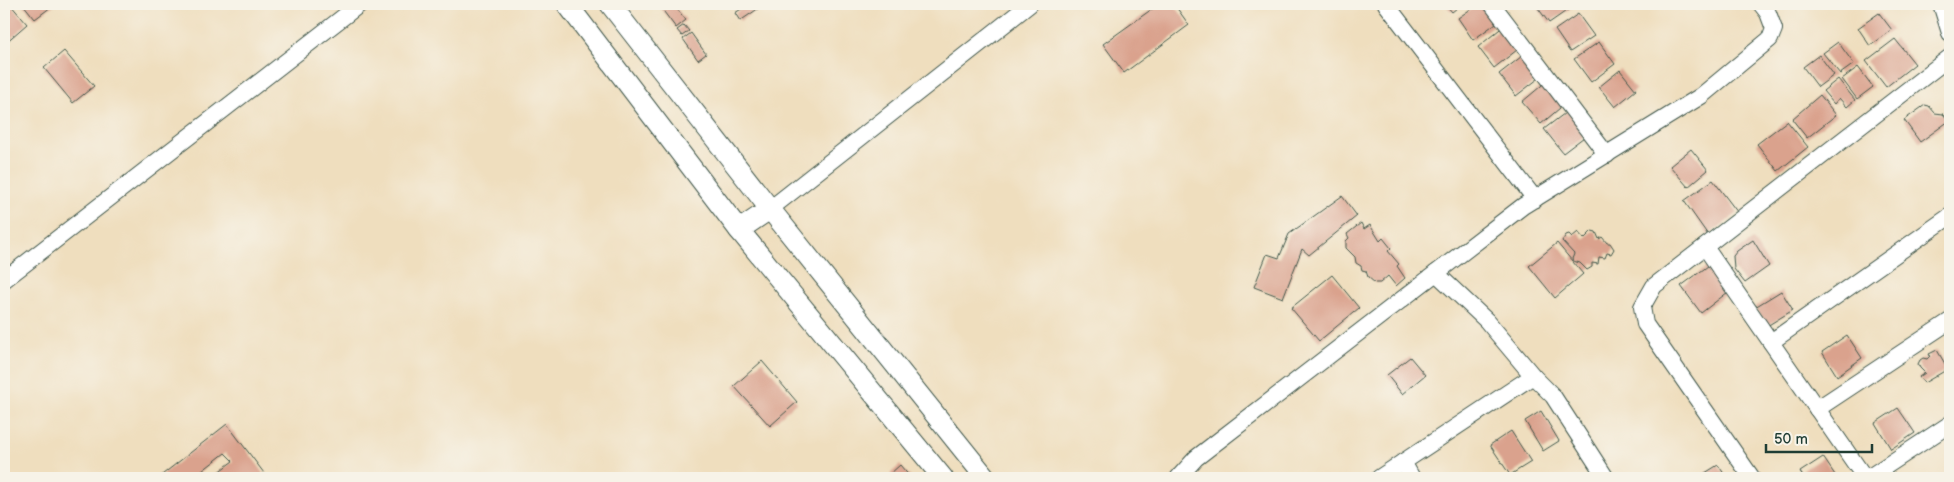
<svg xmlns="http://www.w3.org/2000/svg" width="1954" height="482" font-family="'Balsamiq Sans',sans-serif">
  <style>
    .building { fill: #daa28d }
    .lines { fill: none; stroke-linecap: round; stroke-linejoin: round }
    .minor-casing { stroke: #3e5549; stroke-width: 18 }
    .major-casing { stroke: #3e5549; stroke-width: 22 }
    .minor { stroke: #fff; stroke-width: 16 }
    .major { stroke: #fff; stroke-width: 20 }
  </style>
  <rect width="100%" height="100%" fill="#f7f3e8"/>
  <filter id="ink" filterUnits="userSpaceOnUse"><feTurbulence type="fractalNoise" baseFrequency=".02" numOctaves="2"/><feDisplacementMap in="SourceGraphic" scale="10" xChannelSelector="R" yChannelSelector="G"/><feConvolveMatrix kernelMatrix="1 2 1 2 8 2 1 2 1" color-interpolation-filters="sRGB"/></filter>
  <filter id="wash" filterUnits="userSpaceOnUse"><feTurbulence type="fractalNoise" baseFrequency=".0096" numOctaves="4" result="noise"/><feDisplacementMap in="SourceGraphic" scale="20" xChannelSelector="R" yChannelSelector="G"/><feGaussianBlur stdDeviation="1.12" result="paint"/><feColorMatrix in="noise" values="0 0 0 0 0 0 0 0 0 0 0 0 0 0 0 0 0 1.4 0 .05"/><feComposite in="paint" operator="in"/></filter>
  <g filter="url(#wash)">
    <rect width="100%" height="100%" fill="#efdebe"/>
    <g id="blocks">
      <!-- building -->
      <g class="building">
        <polygon points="4,4 10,4 27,24 4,44"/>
        <polygon points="23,4 55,4 35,19"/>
        <polygon points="666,4 673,4 686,20 676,28 661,8"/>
        <polygon points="749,4 761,4 762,6 740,21 735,13"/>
        <polygon points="1159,4 1174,4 1189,25 1124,73 1103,44"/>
        <polygon points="1445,4 1462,4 1452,12"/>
        <polygon points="1478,4 1493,4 1503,18 1473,40 1458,18"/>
        <polygon points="1535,4 1569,4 1572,7 1549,23"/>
        <polygon points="1879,13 1892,30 1870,46 1858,28"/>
        <polygon points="1578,14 1594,36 1570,52 1555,30"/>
        <polygon points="684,25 689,31 682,36 677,30"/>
        <polygon points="1505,25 1522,46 1494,68 1478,47"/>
        <polygon points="691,33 706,54 698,60 683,39"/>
        <polygon points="1895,39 1915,64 1886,87 1866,61"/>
        <polygon points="1599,42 1615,64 1591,82 1574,59"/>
        <polygon points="1838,42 1854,64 1840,74 1823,53"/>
        <polygon points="64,51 94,86 73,103 44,68"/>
        <polygon points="1526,53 1543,75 1516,96 1499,74"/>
        <polygon points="1819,55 1834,75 1818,87 1803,67"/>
        <polygon points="1858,67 1873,87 1857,99 1842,79"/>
        <polygon points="1620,70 1636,90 1615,107 1599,87"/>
        <polygon points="1838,79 1855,100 1847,107 1839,98 1834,104 1823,91"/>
        <polygon points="1547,81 1566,103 1541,124 1522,102"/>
        <polygon points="1820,95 1836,115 1807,138 1792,119"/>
        <polygon points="1925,105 1929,106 1935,113 1943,114 1949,121 1920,142 1904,120"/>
        <polygon points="1569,110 1588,134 1563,153 1544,129"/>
        <polygon points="1787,121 1808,147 1778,171 1757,144"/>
        <polygon points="1691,149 1708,170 1688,187 1670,166"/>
        <polygon points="1713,180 1738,213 1708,235 1684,201"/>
        <polygon points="1342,196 1357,216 1309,255 1302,249 1283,298 1254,287 1267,254 1279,258 1289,234"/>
        <polygon points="1361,223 1364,229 1370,225 1380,241 1383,238 1391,248 1388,251 1399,264 1397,266 1405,278 1396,286 1388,276 1380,283 1375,283 1368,277 1366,271 1362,270 1361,266 1356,263 1355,257 1346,248 1346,241 1349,238 1347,234"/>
        <polygon points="1592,231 1596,232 1599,239 1602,237 1607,243 1610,243 1614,249 1611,254 1607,253 1605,258 1599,257 1598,264 1592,263 1592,267 1587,270 1580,263 1573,261 1572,259 1574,254 1562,241 1566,235 1569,234 1572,237 1578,232 1584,239"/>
        <polygon points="1753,240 1769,266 1745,283 1734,269 1733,256 1737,251"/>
        <polygon points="1557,243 1583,274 1555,298 1529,266"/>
        <polygon points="1708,266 1728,292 1701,313 1681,286"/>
        <polygon points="1332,275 1359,308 1319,341 1291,308"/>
        <polygon points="1781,291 1793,310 1767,326 1755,307"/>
        <polygon points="1847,335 1862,358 1837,376 1822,352"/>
        <polygon points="1937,350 1948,369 1924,383 1919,377 1925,373 1920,368 1918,364 1920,360 1923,358 1927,359 1930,356 1929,354"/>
        <polygon points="1410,357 1425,375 1402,394 1387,375"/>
        <polygon points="762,361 797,402 770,426 734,386"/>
        <polygon points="1898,408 1915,433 1891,449 1875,423"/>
        <polygon points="1541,411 1559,441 1543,451 1525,421"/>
        <polygon points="227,424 264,473 258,478 210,478 233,461 225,453 193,478 158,478"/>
        <polygon points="1511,431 1531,462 1510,475 1490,445"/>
        <polygon points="1823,457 1837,478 1804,478 1800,472"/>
        <polygon points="900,465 911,478 894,478 890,474"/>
        <polygon points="1718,465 1727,478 1697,478"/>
      </g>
    </g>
  </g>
  <g filter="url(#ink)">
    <use href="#blocks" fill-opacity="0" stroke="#3e5549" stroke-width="1"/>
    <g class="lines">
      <!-- minor casing -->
      <g class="minor-casing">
        <g id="minor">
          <polyline points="1386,4 1535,199"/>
          <polyline points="1492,4 1607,155"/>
          <polyline points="1941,4 1950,33"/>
          <polyline points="770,209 1030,4"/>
          <polyline points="1705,247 1865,478"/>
          <polyline points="1436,273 1487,321 1533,376 1553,396 1606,478"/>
          <polyline points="4,280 360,4"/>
          <polyline points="1771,342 1950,216"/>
          <polyline points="1817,409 1950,321"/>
          <polyline points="1403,462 1412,478"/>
          <polyline points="1178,478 1196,458 1523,206 1701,96 1770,39 1774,29 1768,13 1761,4"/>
          <polyline points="1379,478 1533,376"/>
          <polyline points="1752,478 1645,324 1642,307 1654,286 1950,57"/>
          <polyline points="1868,478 1950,424"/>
        </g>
      </g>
      <!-- major casing -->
      <g class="major-casing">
        <g id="major">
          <polyline points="567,4 739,230 943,478"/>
          <polyline points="610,4 770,209 986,478"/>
          <polyline points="739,230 770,209"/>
        </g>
      </g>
      <!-- minor -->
      <use href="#minor" class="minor"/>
      <!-- major -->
      <use href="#major" class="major"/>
    </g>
  </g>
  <!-- margin -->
  <rect width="1954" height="482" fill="none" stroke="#f7f3e8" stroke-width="20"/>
  <!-- scale -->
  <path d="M1766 444v8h106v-8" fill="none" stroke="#1f3d34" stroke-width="2.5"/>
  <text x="1774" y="444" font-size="15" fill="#1f3d34" stroke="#f7f3e8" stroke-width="4" paint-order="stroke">50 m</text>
</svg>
